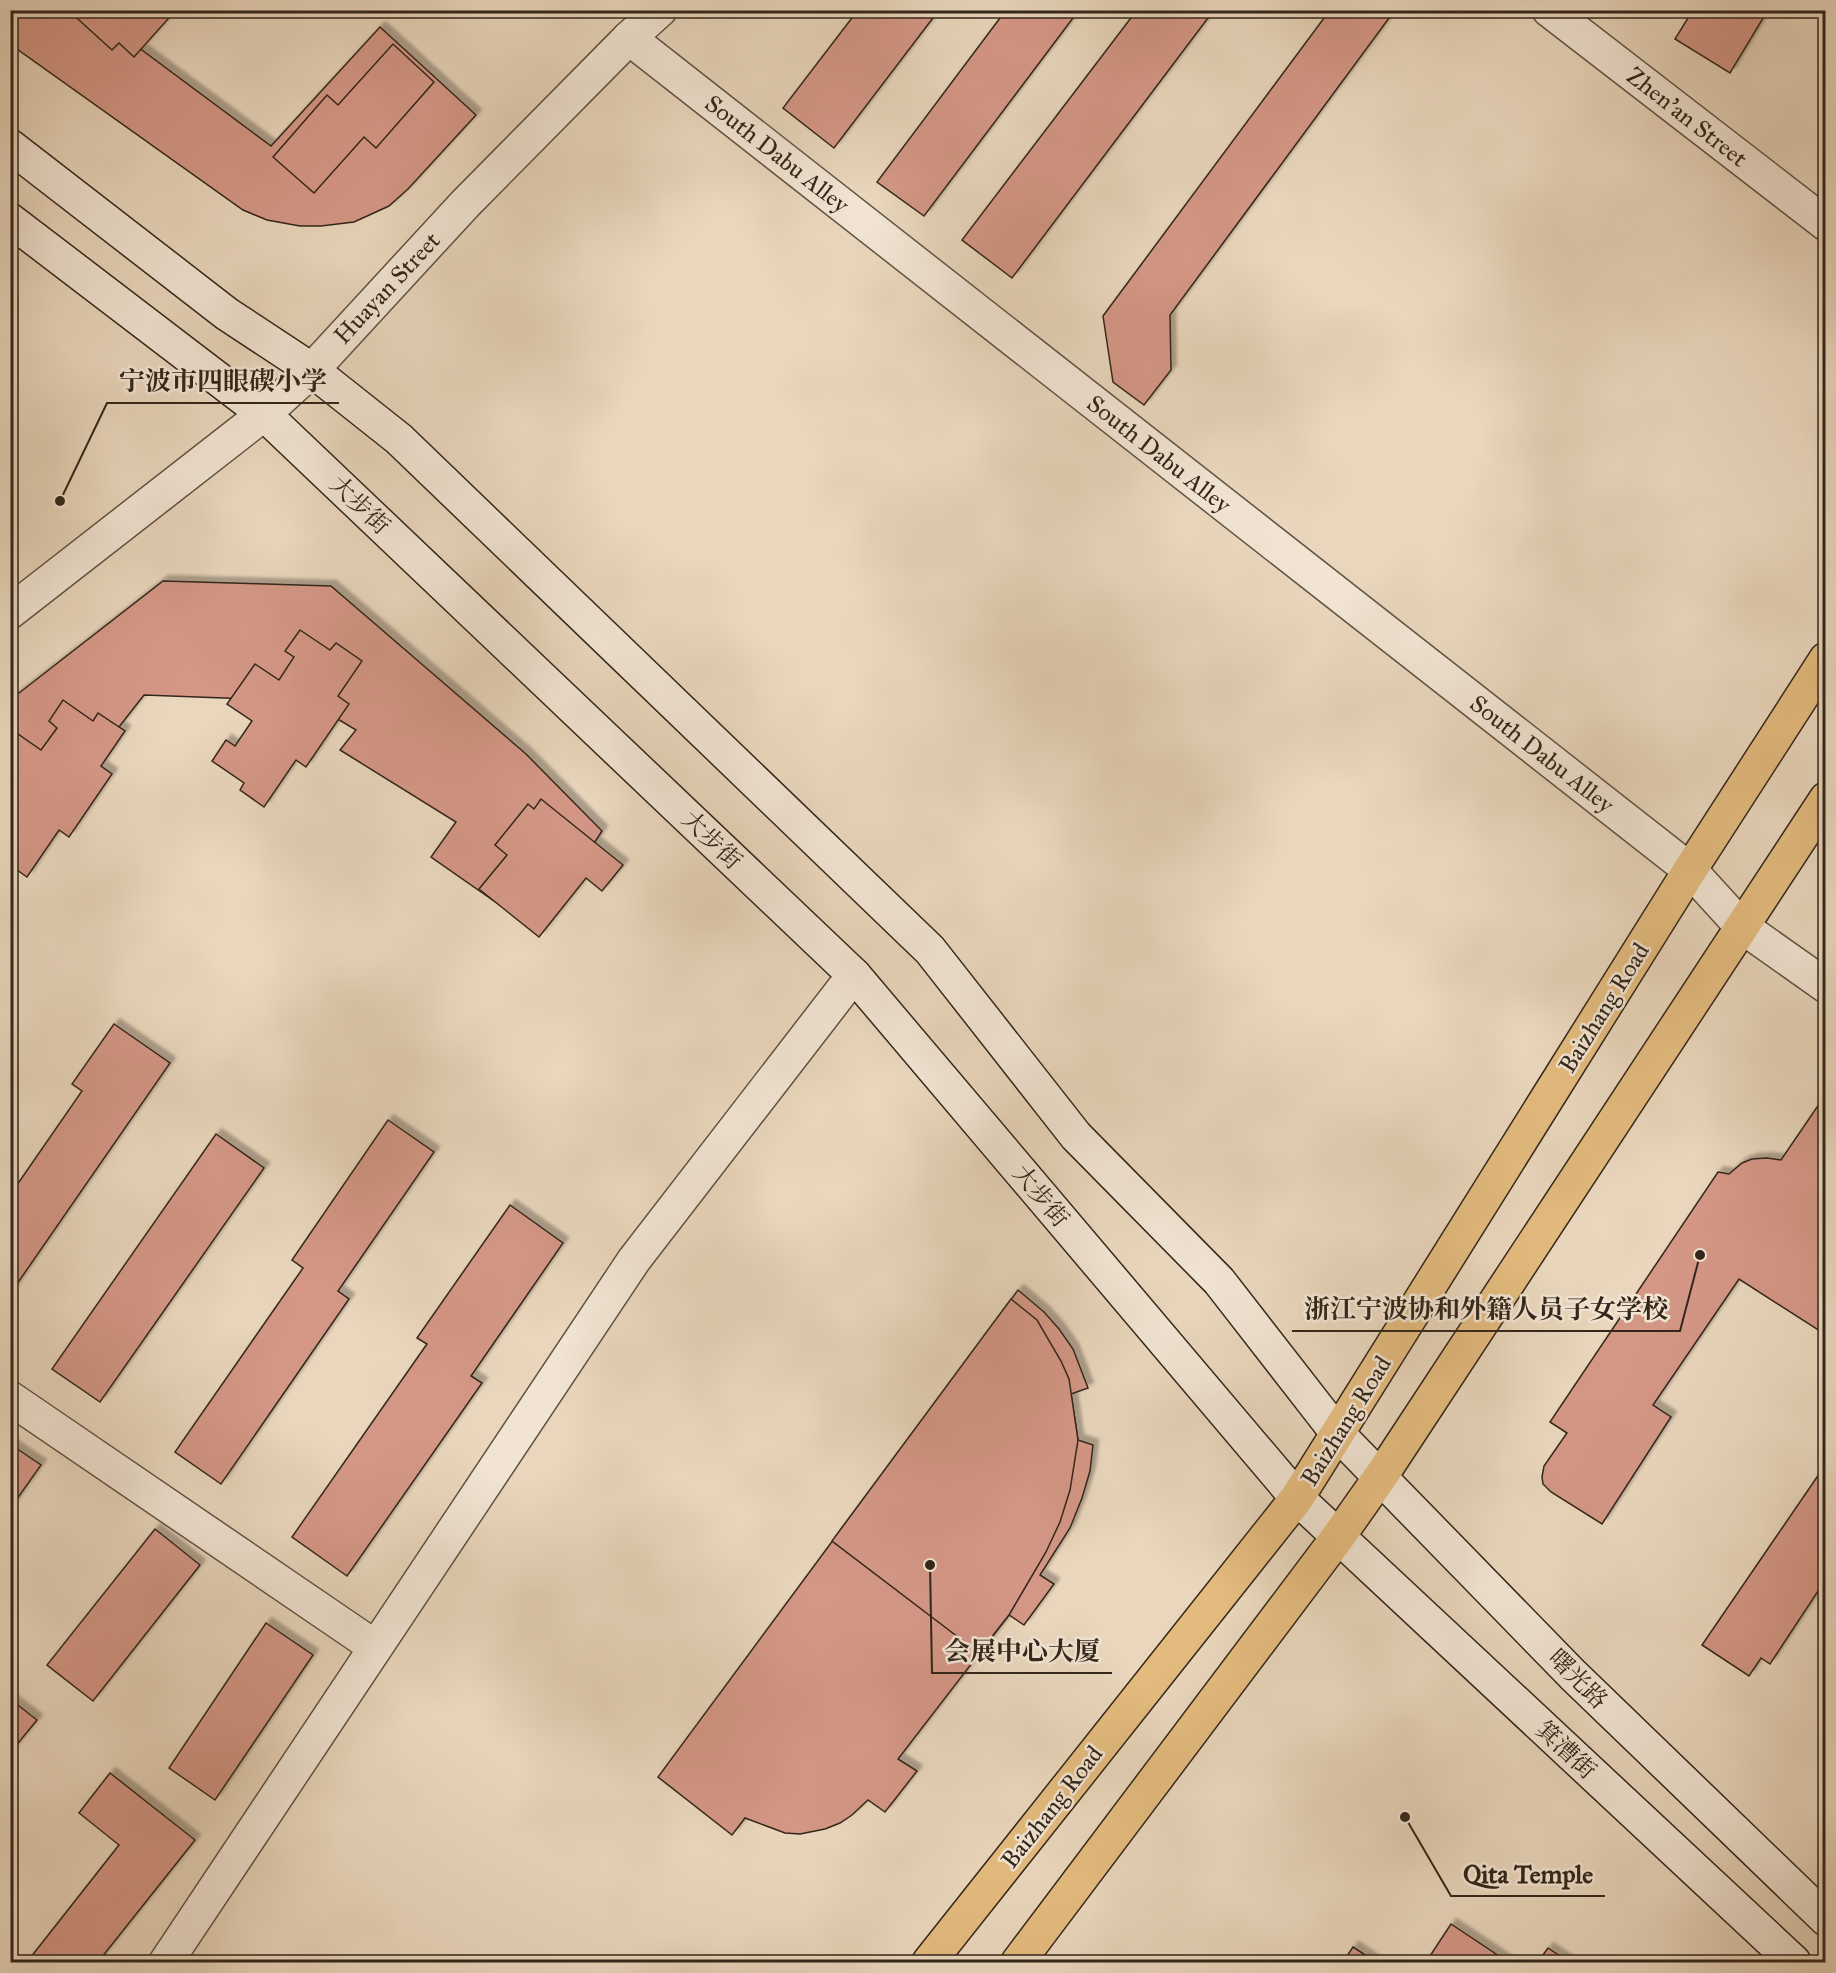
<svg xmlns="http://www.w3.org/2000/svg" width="1836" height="1973" font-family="'IM FELL Great Primer','Noto Serif SC',serif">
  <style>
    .building { fill: #d49786; stroke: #33261a; stroke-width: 1.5; filter: url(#shadow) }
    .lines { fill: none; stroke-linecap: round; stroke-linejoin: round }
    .minor-casing { stroke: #605242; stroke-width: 36 }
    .secondary-casing { stroke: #33261a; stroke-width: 36 }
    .primary-casing { stroke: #33261a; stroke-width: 36 }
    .minor { stroke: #f1e4d3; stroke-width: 33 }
    .secondary { stroke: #f1e4d3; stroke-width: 33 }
    .primary { stroke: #e4bb7e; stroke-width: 33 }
    .labels { text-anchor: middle; stroke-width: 5; stroke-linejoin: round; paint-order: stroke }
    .street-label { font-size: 24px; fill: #33261a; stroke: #f1e4d3 }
    .leader { fill: none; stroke: #33261a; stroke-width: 2 }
    .callout-dot { fill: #33261a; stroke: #f1e4d3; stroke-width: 2 }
    .callout-label { font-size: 26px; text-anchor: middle; font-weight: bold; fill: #33261a; stroke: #f1e4d3; stroke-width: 5; stroke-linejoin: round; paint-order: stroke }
  </style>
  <defs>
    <filter id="shadow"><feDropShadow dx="5.5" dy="-5.5" stdDeviation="1.5" flood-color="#0004"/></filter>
  </defs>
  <rect width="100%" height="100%" fill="#e9d6bc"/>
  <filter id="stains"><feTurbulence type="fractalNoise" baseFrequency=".00333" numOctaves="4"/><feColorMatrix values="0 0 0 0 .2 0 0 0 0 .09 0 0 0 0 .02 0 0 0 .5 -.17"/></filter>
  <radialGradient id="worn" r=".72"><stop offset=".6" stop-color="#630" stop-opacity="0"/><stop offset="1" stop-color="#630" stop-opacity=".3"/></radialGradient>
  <!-- building -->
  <g class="building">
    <polygon points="10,10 88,10 271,146 380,27 476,115 408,189 389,206 354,222 321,226 300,226 267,220 243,210 10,44"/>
    <polygon points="68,10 176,10 134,57 119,43 112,50"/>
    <polygon points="858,10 939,10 834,148 783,108"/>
    <polygon points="1006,10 1079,10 924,216 877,182"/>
    <polygon points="1137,10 1214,10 1012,278 962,240"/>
    <polygon points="1330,10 1395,10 1170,315 1171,370 1144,405 1113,382 1103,316"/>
    <polygon points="1693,10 1768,10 1730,73 1675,39"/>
    <polygon points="393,44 434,82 376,148 364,137 314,193 273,157 327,95 338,105"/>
    <polygon points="163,581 331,586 526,754 602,831 537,931 431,857 456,822 340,750 356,730 308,701 144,695 10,866 10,700"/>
    <polygon points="300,630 330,650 336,643 362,661 338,696 349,704 306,767 296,760 264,807 240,790 244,783 212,761 226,740 235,746 252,721 227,704 255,664 279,680 294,657 285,651"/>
    <polygon points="63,700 93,721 98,713 125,731 101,766 112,774 69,837 59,830 27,877 10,865 10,798 15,792 10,789 10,746 18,734 41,750 57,728 49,721"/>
    <polygon points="541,799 623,865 602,891 586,878 539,937 479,889 507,855 495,845 528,804 534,809"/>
    <polygon points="114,1024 170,1063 10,1294 10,1195 82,1091 72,1084"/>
    <polygon points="1826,1094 1826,1335 1739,1279 1653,1405 1671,1417 1602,1524 1551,1492 1543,1484 1542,1477 1544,1466 1567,1433 1550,1422 1718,1172 1729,1174 1742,1163 1752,1159 1767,1158 1781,1160"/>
    <polygon points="388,1120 434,1152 338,1291 349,1299 221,1484 175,1452 303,1268 292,1260"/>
    <polygon points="216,1134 264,1168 100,1402 52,1369"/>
    <polygon points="510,1205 563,1243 471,1376 482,1383 347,1576 292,1537 427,1344 417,1338"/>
    <polygon points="1018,1290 1044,1312 1059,1329 1073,1349 1088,1388 1071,1394 1078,1440 1093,1445 1090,1471 1082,1498 1070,1528 1040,1575 1054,1584 1024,1625 1009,1615 898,1759 917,1771 885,1812 868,1800 852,1815 840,1823 825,1829 800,1834 785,1833 745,1818 732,1835 658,1777"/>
    <polygon points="1011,1299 1037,1320 1061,1361 1069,1379 1078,1440 1070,1490 1060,1522 1046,1552 1009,1615 979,1653 832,1541"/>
    <polygon points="10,1444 41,1465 10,1509"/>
    <polygon points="1826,1464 1826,1579 1770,1664 1761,1658 1749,1676 1702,1645"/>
    <polygon points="155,1529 200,1565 93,1701 47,1665"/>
    <polygon points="266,1623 313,1655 215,1800 169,1768"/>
    <polygon points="10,1699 37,1720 10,1753"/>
    <polygon points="110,1773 195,1840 98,1962 27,1962 119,1845 79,1813"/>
    <polygon points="1451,1924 1508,1962 1426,1962"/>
    <polygon points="1353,1947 1376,1962 1343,1962"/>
    <polygon points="1548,1948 1569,1962 1538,1962"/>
  </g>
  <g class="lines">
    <!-- minor casing -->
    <g class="minor-casing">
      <g id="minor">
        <polyline points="1549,10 1826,224"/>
        <polyline points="629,38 1690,870 1741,926 1826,986"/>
        <polyline points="10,612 264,414 312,370 465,204 629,38 660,10"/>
        <polyline points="10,1398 375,1647"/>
        <polyline points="166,1962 634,1260 854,975"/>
      </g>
    </g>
    <!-- secondary casing -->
    <g class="secondary-casing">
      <g id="secondary">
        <polyline points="10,146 227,314 312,370 399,439 930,950 1076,1136 1219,1281 1338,1434 1573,1675 1826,1919"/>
        <polyline points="10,220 264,414 854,975 1297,1498 1794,1962"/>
      </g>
    </g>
    <!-- primary casing -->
    <g class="primary-casing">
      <g id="primary">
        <polyline points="929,1962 1297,1498 1690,870 1826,659"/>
        <polyline points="1018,1962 1338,1537 1381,1476 1826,799"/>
      </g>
    </g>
    <!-- minor -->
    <use href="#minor" class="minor"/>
    <!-- secondary -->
    <use href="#secondary" class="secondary"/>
    <!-- primary -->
    <use href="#primary" class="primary"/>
  </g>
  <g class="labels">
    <!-- street labels -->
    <g class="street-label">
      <text transform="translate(1687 117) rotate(38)" y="8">Zhen'an Street</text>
      <text transform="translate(777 154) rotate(38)" y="8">South Dabu Alley</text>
      <text transform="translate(387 288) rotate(-47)" y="8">Huayan Street</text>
      <text transform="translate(1159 454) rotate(38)" y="8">South Dabu Alley</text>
      <text transform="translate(360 505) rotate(44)" y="8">大步街</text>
      <text transform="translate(1542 754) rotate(38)" y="8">South Dabu Alley</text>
      <text transform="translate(712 840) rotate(44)" y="8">大步街</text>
      <text transform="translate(1604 1008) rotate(-58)" y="8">Baizhang Road</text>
      <text transform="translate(1041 1196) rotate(50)" y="8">大步街</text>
      <text transform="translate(1346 1421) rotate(-58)" y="8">Baizhang Road</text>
      <text transform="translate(1578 1679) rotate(45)" y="8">曙光路</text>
      <text transform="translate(1566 1750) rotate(43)" y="8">箕漕街</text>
      <text transform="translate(1052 1807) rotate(-52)" y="8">Baizhang Road</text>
    </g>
  </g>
  <!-- callouts -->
  <path class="leader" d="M60 501L107 403H339M1700 1255L1680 1331H1292M930 1565L932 1673H1112M1405 1817L1451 1896H1605"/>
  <g class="callout-dot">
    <circle cx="60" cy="501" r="6"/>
    <circle cx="1700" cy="1255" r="6"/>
    <circle cx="930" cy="1565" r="6"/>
    <circle cx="1405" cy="1817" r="6"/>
  </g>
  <g class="callout-label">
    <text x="223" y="390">宁波市四眼碶小学</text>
    <text x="1486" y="1318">浙江宁波协和外籍人员子女学校</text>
    <text x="1022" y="1660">会展中心大厦</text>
    <text x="1528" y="1883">Qita Temple</text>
  </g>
  <!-- margin -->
  <rect width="1836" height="1973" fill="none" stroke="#e9d6bc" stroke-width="36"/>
  <rect x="12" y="12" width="1812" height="1949" fill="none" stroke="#33261a" stroke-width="3"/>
  <rect x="18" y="18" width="1800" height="1937" fill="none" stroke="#33261a" stroke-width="1.5"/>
  <rect width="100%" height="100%" filter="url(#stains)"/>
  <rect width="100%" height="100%" fill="url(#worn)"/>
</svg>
